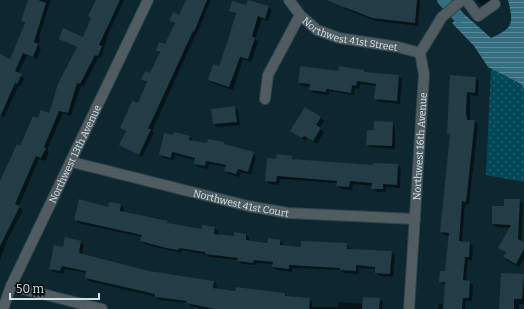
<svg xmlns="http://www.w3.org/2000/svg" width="524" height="309" font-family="Bitter,serif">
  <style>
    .grass { fill: url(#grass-dots) }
    .water { fill: url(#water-rules) }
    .shadow { fill: #0007 }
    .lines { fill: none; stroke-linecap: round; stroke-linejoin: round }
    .canal { stroke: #346e80; stroke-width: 12 }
    .building { fill: #233d46 }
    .minor-casing { stroke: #2c454c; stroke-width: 12 }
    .minor { stroke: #505c60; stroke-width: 10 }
    .labels { text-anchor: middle; stroke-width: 3; stroke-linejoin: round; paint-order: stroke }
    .street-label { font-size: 10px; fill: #d1e0e5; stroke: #040e11 }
  </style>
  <defs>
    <pattern id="grass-dots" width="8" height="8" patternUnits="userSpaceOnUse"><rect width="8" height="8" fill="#034858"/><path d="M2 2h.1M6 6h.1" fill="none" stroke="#276270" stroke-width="1.8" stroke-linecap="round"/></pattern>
    <pattern id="water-rules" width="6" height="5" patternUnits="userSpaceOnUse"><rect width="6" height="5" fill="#346e80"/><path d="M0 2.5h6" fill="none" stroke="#5a8998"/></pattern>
  </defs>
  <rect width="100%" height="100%" fill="#0c272f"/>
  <!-- grass -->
  <polygon class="grass" points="491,68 521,84 524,89 524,182 486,175"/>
  <!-- water -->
  <path class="water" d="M 508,0 L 524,0 L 524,89 L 521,84 L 488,67 L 474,46 L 452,23 L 464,14 L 491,38 C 513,28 514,24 508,0 Z"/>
  <!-- shadow -->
  <g class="shadow">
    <polygon points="29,0 51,0 39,37 40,39 38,45 41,48 37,59 27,55 18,74 24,78 21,86 19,85 4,117 0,115 0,61 11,60 25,25 22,21"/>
    <polygon points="97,0 124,0 108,35 101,58 99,57 83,87 81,85 71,116 63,113 47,150 49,152 45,161 39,159 19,206 23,210 7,241 0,260 0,183 38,119 49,114 78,48 60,39 83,38 92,18"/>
    <polygon points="187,0 211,0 197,34 196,34 152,131 154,133 142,157 120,145 126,132 121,128 138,105 148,83 142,79 151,75 160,54 157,50 166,46 175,24 170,21 180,16"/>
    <polygon points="337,0 420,0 418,26 376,21 345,9"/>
    <polygon points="476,0 493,0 483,7"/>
    <polygon points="246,6 268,7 272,10 268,21 262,19 255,39 258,42 251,62 243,59 233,90 212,83 209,79 220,67 236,15 230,11"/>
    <polygon points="364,71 365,73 399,76 402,79 400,104 379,102 376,98 377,86 360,84 359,89 355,88 354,95 329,91 329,95 314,93 310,90 311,87 302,86 299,83 339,72"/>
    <polygon points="451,77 476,78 479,82 478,96 470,95 470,121 475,121 478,125 469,205 465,204 462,242 470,243 473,246 472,260 468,260 466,281 473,285 472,301 466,301 465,309 438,309 439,304 445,305 445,285 440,281 446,272 449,236 445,235 441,232 451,136 448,133"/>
    <polygon points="235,107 238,111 240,125 217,127 214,124"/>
    <polygon points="321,117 324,121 320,128 324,132 317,144 307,138 306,141 292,131"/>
    <polygon points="392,123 395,126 395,149 370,147 367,144 375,131"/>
    <polygon points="165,134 190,137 193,141 208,144 224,143 227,146 253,153 256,157 251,175 241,172 239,177 229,174 226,171 227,167 209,164 208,169 198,167 195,164 196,160 175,155 174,160 164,158 160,155"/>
    <polygon points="292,157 296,161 374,166 397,165 401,168 400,188 386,187 386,192 376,192 373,186 353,184 352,190 341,189 337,186 338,183 280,179 279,185 269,184 266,180 277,160"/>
    <polygon points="519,200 523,204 521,242 524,243 524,258 519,267 507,261 504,257 506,253 500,248 511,228 496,227 493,224 505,207"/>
    <polygon points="120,205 124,208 123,213 167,222 170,225 203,231 215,228 218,231 218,235 235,237 246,235 249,238 249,242 268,244 280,241 283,244 283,247 302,248 347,244 350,250 391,252 395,255 393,277 379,276 376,273 376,269 359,268 359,274 344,273 341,270 292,268 292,272 277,270 273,267 274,264 257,263 256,265 242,264 238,260 209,257 207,255 182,250 181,253 144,244 141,240 142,237 78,223 75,219"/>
    <polygon points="66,239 81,242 84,245 82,255 149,272 214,281 217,285 216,290 284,294 288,297 309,299 312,302 312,307 338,307 338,302 364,304 379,299 383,302 382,309 204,309 191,306 188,303 159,300 156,297 89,281 86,277 87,273 65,269 64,274 53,272 50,268 64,248"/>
    <polygon points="502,274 524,275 524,304 519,304 519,309 500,309"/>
  </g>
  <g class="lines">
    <!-- canal -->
    <polyline class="canal" points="443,0 459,17"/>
  </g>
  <!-- building -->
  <g class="building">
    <polygon points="28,0 38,0 46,3 34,42 38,44 33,57 23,53 15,71 22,74 17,84 15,83 0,117 0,54 10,59 25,23 21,21"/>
    <polygon points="96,0 120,0 105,32 99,45 102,46 98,56 95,55 80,84 77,83 68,113 59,111 44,147 46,148 41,158 36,156 15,204 20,206 0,246 0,181 17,144 20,146 33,116 38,118 41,110 49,113 58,84 77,47 59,39 63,28 83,37 91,18 88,16"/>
    <polygon points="186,0 207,0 194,32 193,31 148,129 151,129 139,155 119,145 126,131 120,128 132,101 138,103 147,82 141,79 145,71 150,73 160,52 156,50 159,42 165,44 175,23 169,21 173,12 179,15"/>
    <polygon points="248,0 269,6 265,19 258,16 252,36 255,38 248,59 240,57 229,87 208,80 213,64 219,66 227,43 236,13 229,11 232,1 246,5"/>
    <polygon points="326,0 417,0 415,23 372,18"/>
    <polygon points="300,66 338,71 339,66 364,70 364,72 399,75 397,101 374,99 376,84 357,81 356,86 352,85 351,93 326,89 326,92 309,90 310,84 298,83"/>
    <polygon points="450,75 476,77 475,93 467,92 466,112 467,120 475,120 466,202 462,201 459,241 470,242 469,257 465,257 463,280 470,281 469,298 463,298 462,309 443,309 445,282 439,282 440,271 445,271 449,233 440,232 450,134 447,134"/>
    <polygon points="235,106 237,122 213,124 211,109"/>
    <polygon points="305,107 321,117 316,125 321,128 313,141 304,136 302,138 290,131"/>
    <polygon points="374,121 393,122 392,146 366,145 367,130 374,130"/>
    <polygon points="174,132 190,136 189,140 207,143 208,139 224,142 224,144 254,152 248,172 238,169 236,174 224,171 226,165 206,161 205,166 194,164 195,158 172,152 171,158 159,155 164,133 173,135"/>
    <polygon points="277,154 293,156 292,159 373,165 373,163 398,164 397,185 383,184 383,189 371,189 372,183 350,181 349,187 336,186 337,181 277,176 276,182 265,181 267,158 276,159"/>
    <polygon points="79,199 108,207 109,202 121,204 120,211 168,221 167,223 202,229 202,225 215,227 214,234 234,236 234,232 246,234 246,240 267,243 268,238 280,240 280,245 301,247 301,241 347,243 347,249 392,251 390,274 375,273 375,267 356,265 356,271 340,270 340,268 289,265 289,269 272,267 273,262 254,260 253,263 237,261 238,258 205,254 205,252 179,248 178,250 166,248 140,241 142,235 74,220"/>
    <polygon points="504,199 520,199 518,239 524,242 524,249 516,264 503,257 506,252 498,248 511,225 492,224 492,206 504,206"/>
    <polygon points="65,237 81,241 79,253 149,271 214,281 213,288 235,291 236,287 285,293 285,296 310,298 309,309 215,309 186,303 187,301 155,297 155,294 85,278 86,271 62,266 60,271 49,269 54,245 63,247"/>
    <polygon points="501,273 524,274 522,299 514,299 514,309 499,309"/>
    <polygon points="363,297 380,298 379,309 362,309"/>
  </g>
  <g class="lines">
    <!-- minor casing -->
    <g class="minor-casing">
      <g id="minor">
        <path id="s1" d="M 289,0 L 300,15 L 317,30 L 339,38 L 398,47 L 420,53"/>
        <polyline points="466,0 478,16 495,4"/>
        <polyline points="265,99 268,75 300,15"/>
        <path id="s2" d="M 72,162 L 248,206 L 288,213 L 415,219"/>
        <polyline points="11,286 102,309"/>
        <path id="s3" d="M 3,309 L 11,286 L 148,0"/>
        <path id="s4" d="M 409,309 L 424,74 L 420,53 L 442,17 L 462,0"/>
      </g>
    </g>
    <!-- minor -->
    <use href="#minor" class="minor"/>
  </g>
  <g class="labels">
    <!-- street labels -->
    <g class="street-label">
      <text dy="4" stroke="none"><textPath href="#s1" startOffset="74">Northwest 41st Street</textPath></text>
      <text dy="4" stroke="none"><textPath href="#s4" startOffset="163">Northwest 16th Avenue</textPath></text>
      <text dy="4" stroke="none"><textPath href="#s3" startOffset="171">Northwest 13th Avenue</textPath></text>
      <text dy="4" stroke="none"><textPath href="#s2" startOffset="174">Northwest 41st Court</textPath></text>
    </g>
  </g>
  <!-- scale -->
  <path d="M10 293v6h89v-6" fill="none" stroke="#d1e0e5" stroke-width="2"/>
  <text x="16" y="293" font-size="12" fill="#d1e0e5" stroke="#040e11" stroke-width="3" paint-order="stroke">50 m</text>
</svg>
